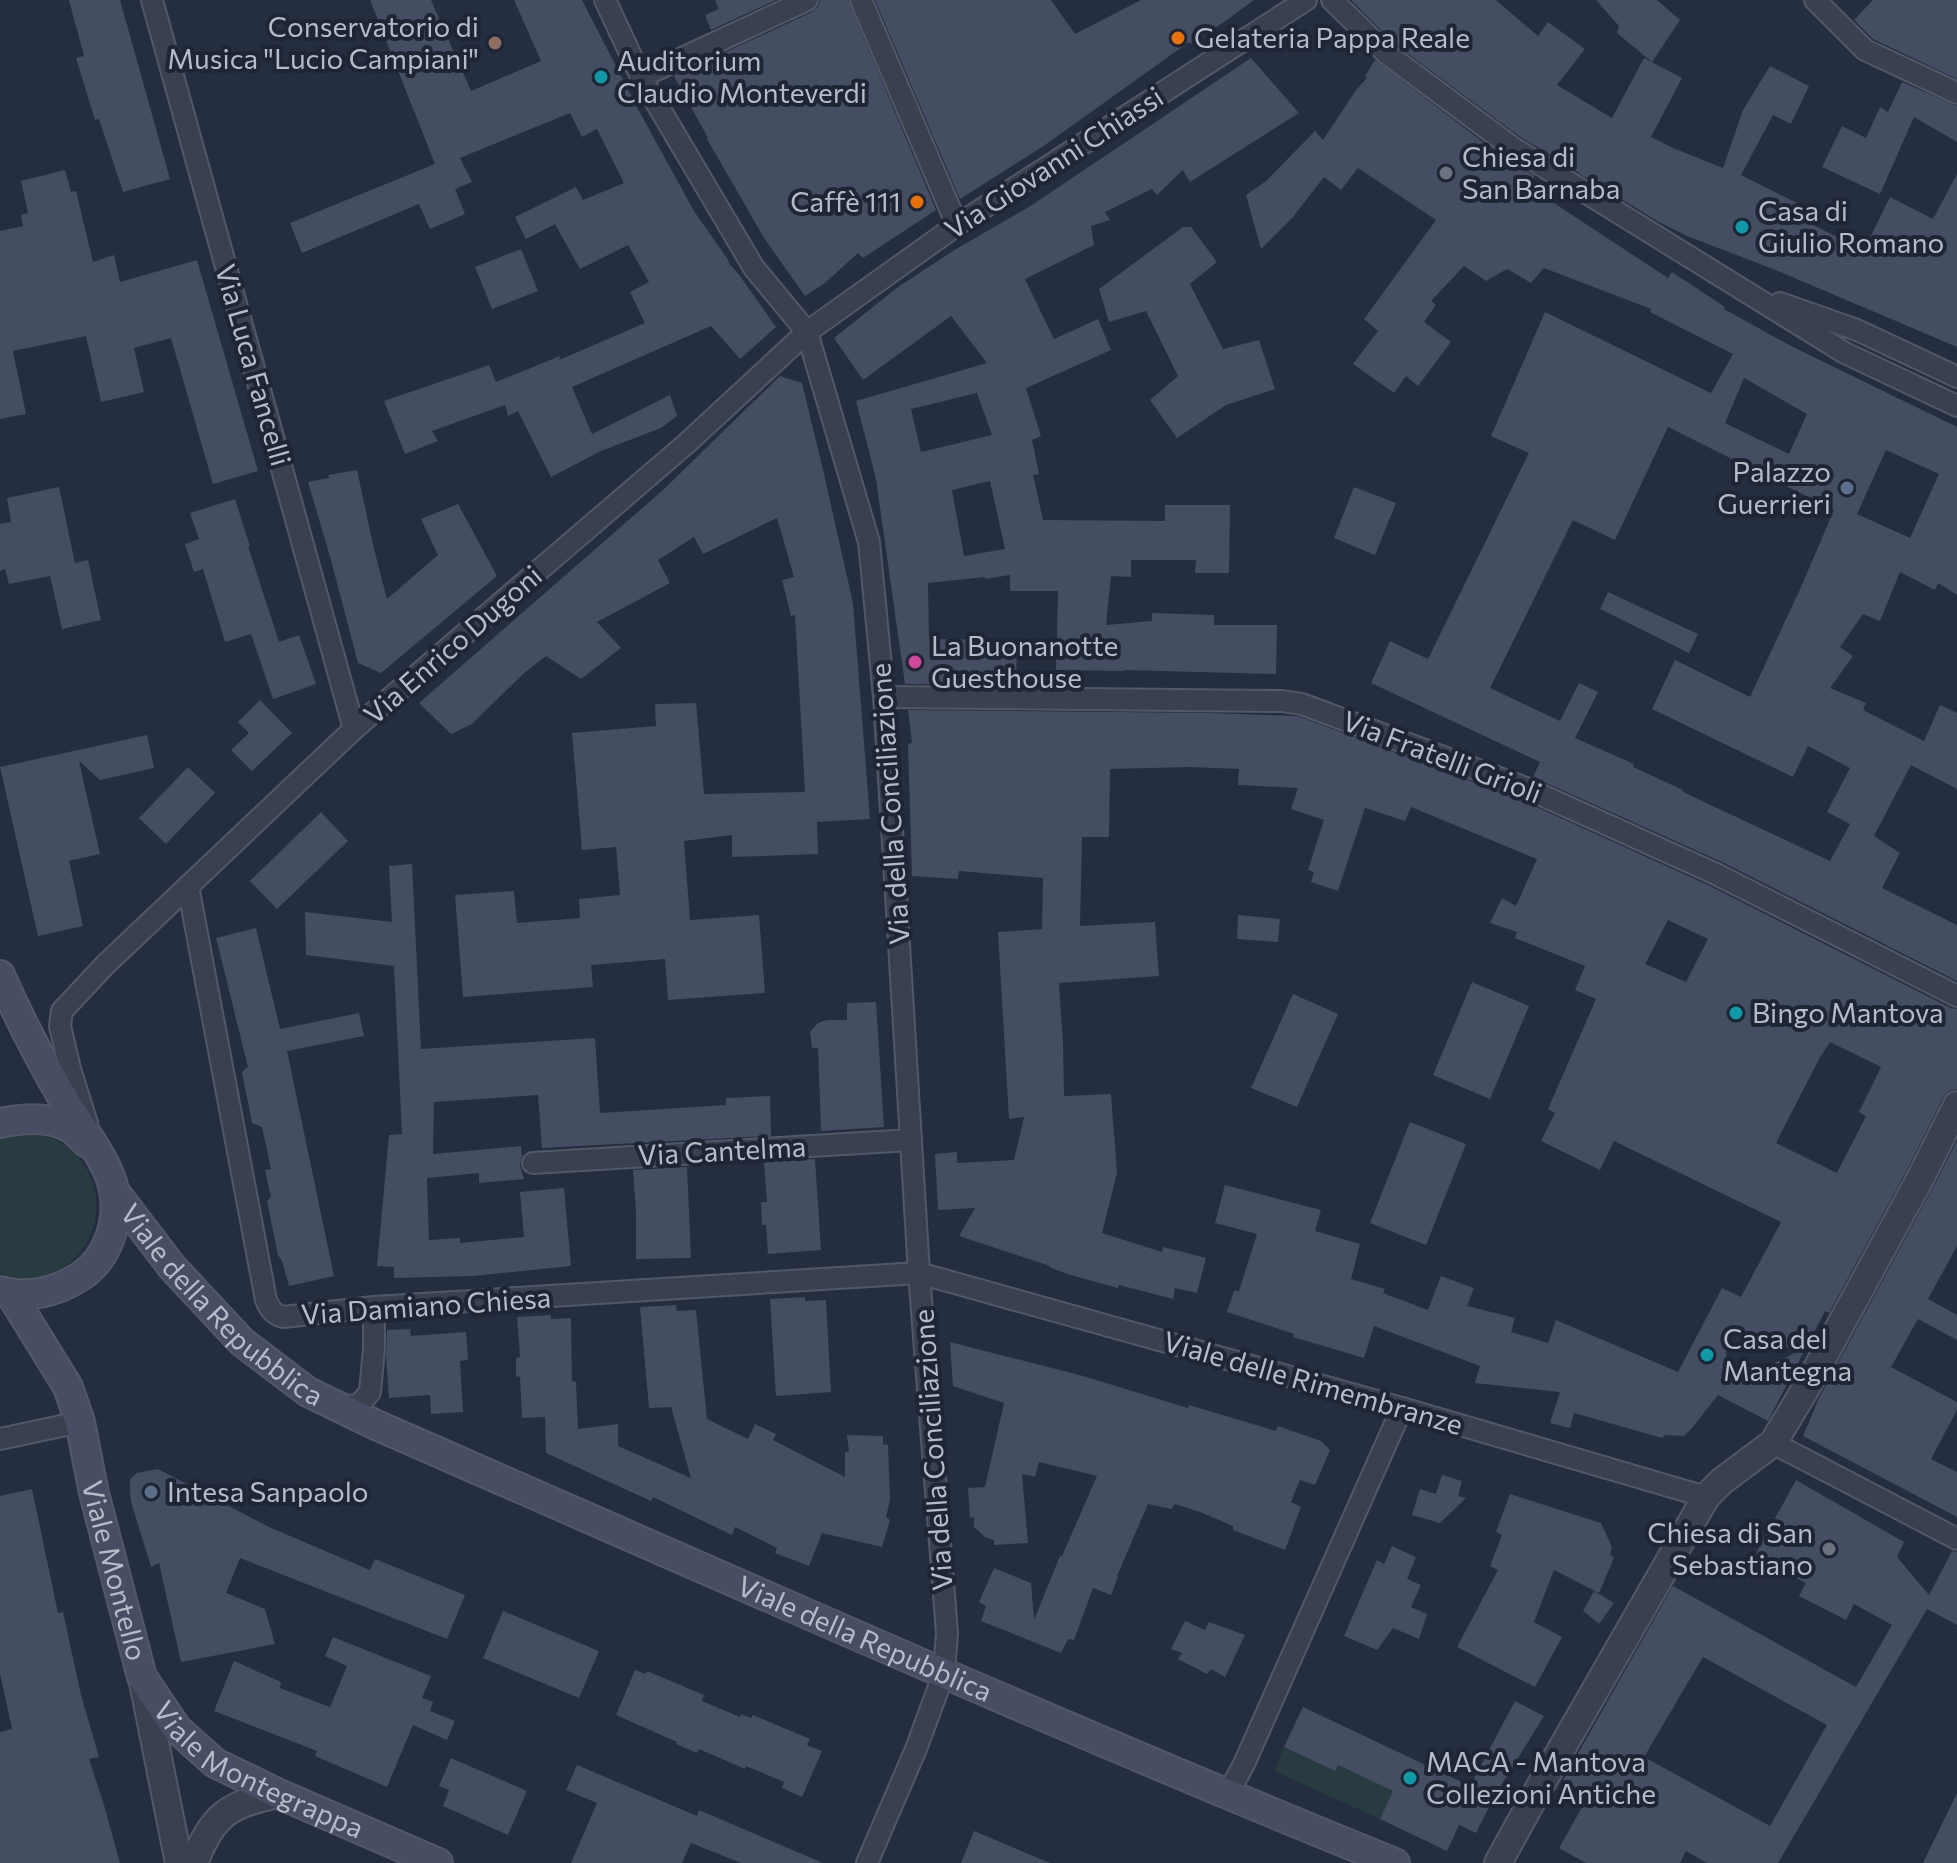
<svg xmlns="http://www.w3.org/2000/svg" width="1957" height="1863" font-family="Commissioner,sans-serif">
  <style>
    .green { fill: #273b41 }
    .building { fill: #444d62; fill-rule: evenodd }
    .lines { fill: none; stroke-linecap: round; stroke-linejoin: round }
    .minor-casing { stroke: #515867; stroke-width: 24 }
    .tertiary-casing { stroke: #515867; stroke-width: 30 }
    .secondary-casing { stroke: #515867; stroke-width: 32 }
    .minor { stroke: #394050; stroke-width: 20 }
    .tertiary { stroke: #394050; stroke-width: 26 }
    .secondary { stroke: #474e63; stroke-width: 28 }
    .food-dot { fill: #e8710a; stroke: #1e2535; stroke-width: 3 }
    .education-dot { fill: #8d6e63; stroke: #1e2535; stroke-width: 3 }
    .culture-dot { fill: #0f9aa8; stroke: #1e2535; stroke-width: 3 }
    .worship-dot { fill: #6b7280; stroke: #1e2535; stroke-width: 3 }
    .service-dot { fill: #5c6f8a; stroke: #1e2535; stroke-width: 3 }
    .hotel-dot { fill: #d1479c; stroke: #1e2535; stroke-width: 3 }
    .labels { text-anchor: middle; stroke-width: 8; stroke-linejoin: round; paint-order: stroke }
    .poi-label { font-size: 28px; fill: #b6bbca; stroke: #1e2535; text-anchor: start }
    .street-label { font-size: 28px; fill: #b6bbca; stroke: #1e2535 }
  </style>
  <rect width="100%" height="100%" fill="#252d40"/>
  <!-- green -->
  <g class="green">
    <path d="M 14,1133 C 21,1133 30,1132 38,1134 C 50,1136 62,1142 71,1150 C 121,1194 93,1278 24,1278 C 16,1278 7,1275 0,1273 L 0,1138 Z"/>
    <polygon points="1284,1747 1335,1771 1338,1765 1393,1791 1380,1819 1274,1771"/>
  </g>
  <!-- building -->
  <g class="building">
    <polygon points="69,0 120,0 170,179 123,192 99,119 95,120 76,58 84,56"/>
    <polygon points="370,0 431,0 471,91 541,61 514,0 582,0 638,109 694,211 729,261 728,262 740,276 776,327 740,359 711,326 572,387 592,434 670,395 677,416 661,428 601,451 551,477 518,411 508,416 505,405 432,431 438,441 405,454 384,401 489,365 496,382 560,356 559,360 645,323 630,292 649,282 628,245 580,269 555,224 526,239 515,217 576,187 583,200 624,183 597,129 582,137 570,113 460,158 472,182 455,189 465,214 430,229 419,204 302,253 290,223 435,164"/>
    <polygon points="715,0 776,0 711,30 705,15 719,9"/>
    <polygon points="820,0 848,0 936,210 863,258 858,253 825,283 805,296 764,238 707,139 708,138 674,76 812,12 818,7"/>
    <polygon points="875,0 1051,0 1075,34 1141,0 1254,0 1227,20 1190,44 1189,42 1045,145 960,199"/>
    <polygon points="1351,0 1496,0 1538,36 1548,22 1585,49 1557,85 1612,118 1644,58 1682,78 1651,137 1673,148 1723,168 1743,110 1770,66 1809,86 1791,124 1773,115 1741,175 1809,209 1803,220 1864,250 1890,197 1933,219 1957,174 1957,347 1773,269 1687,236 1659,222 1580,174 1552,151 1550,155 1519,136 1395,44"/>
    <polygon points="1596,0 1657,0 1680,20 1652,62 1617,33 1619,26"/>
    <polygon points="1873,0 1957,0 1957,79 1873,39 1854,20"/>
    <path d="M 1251,58 L 1299,113 L 1190,182 L 1183,170 L 1157,195 L 1152,189 L 1105,212 L 1110,220 L 1091,226 L 1094,245 L 1025,279 L 1054,339 L 1098,319 L 1111,350 L 1026,388 L 1041,436 L 1032,440 L 1039,474 L 1033,475 L 1043,520 L 1165,521 L 1165,505 L 1230,505 L 1229,573 L 1195,573 L 1196,560 L 1131,560 L 1131,577 L 1111,576 L 1106,625 L 1152,621 L 1152,613 L 1214,615 L 1214,625 L 1277,625 L 1276,674 L 1124,670 L 1124,671 L 1056,670 L 1058,591 L 1010,591 L 1010,575 L 985,579 L 985,577 L 928,583 L 929,639 L 1017,640 L 1016,685 L 905,684 L 876,479 L 856,401 L 987,363 L 951,316 L 863,380 L 834,338 L 898,287 L 956,249 L 1029,207 ZM 977,393 L 992,435 L 921,452 L 911,409 ZM 990,481 L 1005,549 L 964,556 L 952,490 Z"/>
    <path d="M 1375,60 L 1504,158 L 1535,176 L 1528,186 L 1668,278 L 1672,272 L 1725,307 L 1724,309 L 1791,346 L 1957,427 L 1957,595 L 1938,583 L 1935,590 L 1900,572 L 1880,621 L 1863,614 L 1840,647 L 1853,656 L 1830,688 L 1866,703 L 1863,710 L 1924,741 L 1940,705 L 1957,713 L 1957,789 L 1911,765 L 1874,836 L 1900,853 L 1882,888 L 1957,925 L 1957,981 L 1722,862 L 1533,777 L 1540,762 L 1371,683 L 1390,641 L 1428,659 L 1529,453 L 1491,436 L 1545,312 L 1711,393 L 1733,354 L 1650,312 L 1651,309 L 1544,268 L 1531,283 L 1507,269 L 1486,281 L 1464,266 L 1431,301 L 1436,305 L 1424,322 L 1451,342 L 1418,386 L 1406,376 L 1394,393 L 1353,364 L 1378,331 L 1364,319 L 1436,220 L 1358,168 L 1341,190 L 1324,177 L 1293,217 L 1261,249 L 1246,195 L 1266,181 L 1315,131 L 1323,140 L 1356,90 L 1367,78 L 1365,76 ZM 1744,378 L 1807,414 L 1789,454 L 1725,423 ZM 1668,427 L 1834,510 L 1801,587 L 1750,697 L 1675,660 L 1652,709 L 1793,777 L 1808,746 L 1850,768 L 1827,812 L 1850,824 L 1830,861 L 1683,792 L 1683,790 L 1633,767 L 1634,764 L 1575,738 L 1598,692 L 1579,683 L 1560,721 L 1490,688 L 1573,520 L 1615,540 ZM 1886,450 L 1939,474 L 1910,538 L 1857,514 Z"/>
    <polygon points="1902,82 1957,106 1957,142 1914,117 1880,194 1822,167 1842,126 1866,138 1880,107 1888,112"/>
    <polygon points="65,170 71,192 76,191 93,262 114,255 120,282 197,260 258,471 213,484 171,338 134,348 144,392 101,402 86,336 13,351 26,414 0,419 0,231 23,226 21,215 28,213 21,181"/>
    <polygon points="1183,227 1191,227 1217,262 1190,284 1223,349 1259,340 1275,389 1226,405 1177,438 1150,400 1178,376 1146,311 1109,322 1099,289"/>
    <polygon points="521,249 538,291 492,309 475,267"/>
    <polygon points="780,376 802,383 824,474 853,603 870,819 817,822 818,854 732,857 732,835 684,841 690,920 759,915 765,993 668,1000 665,959 591,965 593,987 463,997 455,895 514,891 517,923 580,918 579,899 620,895 616,847 582,850 572,733 656,726 655,704 696,703 704,794 805,792 795,615 791,616 782,580 794,577 777,518 703,554 694,537 658,560 670,583 597,622 621,648 581,679 546,656 523,674 472,724 451,734 419,703 663,490"/>
    <polygon points="357,470 374,549 387,599 438,555 421,519 458,504 497,576 381,673 358,663 331,560 308,482 329,478 328,475"/>
    <polygon points="59,487 75,563 88,560 101,620 62,629 50,576 9,584 5,569 0,571 0,524 11,522 7,498"/>
    <polygon points="1354,487 1396,503 1375,555 1334,538"/>
    <polygon points="235,499 250,546 248,546 279,642 299,635 316,684 273,699 251,634 225,642 203,569 194,572 185,544 199,539 190,513"/>
    <polygon points="1608,592 1698,634 1689,653 1600,609"/>
    <polygon points="260,700 292,733 252,771 231,750 249,733 238,722"/>
    <path d="M 908,710 L 1211,713 L 1297,716 L 1306,719 L 1521,800 L 1710,886 L 1951,1008 L 1957,1009 L 1957,1089 L 1949,1091 L 1943,1098 L 1907,1170 L 1829,1313 L 1825,1311 L 1768,1421 L 1718,1395 L 1692,1428 L 1684,1436 L 1665,1435 L 1662,1438 L 1574,1413 L 1570,1428 L 1550,1423 L 1560,1392 L 1475,1383 L 1480,1366 L 1374,1326 L 1364,1358 L 1293,1337 L 1294,1334 L 1227,1312 L 1234,1291 L 1239,1291 L 1257,1234 L 1215,1223 L 1225,1185 L 1321,1210 L 1315,1231 L 1360,1244 L 1351,1279 L 1385,1289 L 1383,1293 L 1428,1310 L 1441,1276 L 1474,1288 L 1467,1306 L 1515,1318 L 1511,1332 L 1548,1343 L 1556,1320 L 1678,1372 L 1722,1288 L 1741,1297 L 1781,1222 L 1614,1141 L 1600,1170 L 1541,1141 L 1555,1113 L 1548,1109 L 1596,999 L 1575,990 L 1585,966 L 1515,938 L 1517,932 L 1490,923 L 1502,898 L 1516,906 L 1537,859 L 1411,807 L 1405,821 L 1365,808 L 1338,891 L 1311,882 L 1314,872 L 1308,870 L 1324,820 L 1291,809 L 1298,788 L 1238,785 L 1239,769 L 1190,767 L 1110,769 L 1109,837 L 1082,837 L 1080,926 L 1155,922 L 1159,976 L 1059,983 L 1063,1043 L 1064,1096 L 1111,1094 L 1117,1173 L 1102,1233 L 1162,1252 L 1163,1247 L 1206,1258 L 1197,1293 L 1175,1288 L 1173,1299 L 1119,1285 L 1118,1288 L 1067,1274 L 1049,1267 L 1050,1266 L 959,1236 L 975,1208 L 938,1210 L 935,1154 L 957,1152 L 957,1163 L 1014,1160 L 1024,1117 L 1009,1119 L 998,932 L 1042,929 L 1043,878 L 959,871 L 958,879 L 912,876 L 908,744 L 912,743 ZM 1668,920 L 1708,939 L 1686,982 L 1645,964 ZM 1830,1042 L 1881,1067 L 1859,1112 L 1866,1116 L 1837,1173 L 1776,1143 L 1819,1059 ZM 1731,1335 L 1750,1335 L 1799,1351 L 1752,1374 L 1734,1377 L 1727,1360 L 1726,1353 Z"/>
    <polygon points="147,735 154,768 100,780 79,761 100,854 69,861 83,926 38,936 0,767"/>
    <polygon points="188,767 215,793 166,844 139,818"/>
    <polygon points="321,812 348,841 277,909 250,881"/>
    <polygon points="412,864 421,1049 595,1038 600,1113 726,1105 726,1098 770,1096 771,1136 542,1148 538,1095 434,1102 433,1154 521,1146 522,1156 520,1165 524,1179 479,1183 479,1173 427,1178 429,1240 460,1238 460,1243 524,1237 520,1192 564,1188 571,1266 473,1276 394,1278 394,1267 377,1266 389,1135 402,1134 394,966 306,955 305,912 392,922 389,866"/>
    <polygon points="1238,915 1280,919 1278,942 1237,939"/>
    <polygon points="256,928 280,1029 359,1013 364,1036 287,1051 334,1276 289,1286 282,1261 278,1255 267,1201 271,1197 265,1170 271,1169 262,1127 252,1123 242,1072 248,1067 216,938"/>
    <polygon points="1472,982 1529,1006 1490,1099 1433,1075"/>
    <polygon points="1293,994 1338,1014 1297,1107 1251,1088"/>
    <polygon points="876,1002 884,1127 821,1131 818,1048 812,1048 810,1032 818,1023 827,1020 847,1020 847,1003"/>
    <polygon points="1410,1122 1466,1144 1426,1245 1370,1223"/>
    <polygon points="1957,1141 1957,1246 1928,1299 1957,1315 1957,1340 1918,1319 1891,1367 1957,1402 1957,1410 1931,1459 1957,1472 1957,1517 1803,1436 1819,1398 1935,1184"/>
    <polygon points="815,1159 821,1250 768,1254 766,1225 762,1225 761,1202 767,1202 764,1162"/>
    <polygon points="687,1167 691,1258 636,1259 636,1212 633,1170"/>
    <polygon points="805,1297 805,1301 826,1300 831,1392 776,1396 770,1299"/>
    <polygon points="676,1305 677,1311 696,1310 707,1419 748,1439 755,1424 776,1434 773,1440 845,1477 845,1452 849,1452 847,1435 883,1436 883,1444 888,1445 890,1500 886,1517 890,1520 882,1547 822,1533 809,1566 775,1553 777,1548 735,1527 732,1535 653,1497 651,1501 546,1453 545,1417 522,1418 520,1377 516,1376 516,1358 520,1357 517,1317 551,1315 551,1319 571,1318 572,1381 576,1382 578,1429 618,1424 618,1446 691,1478 671,1407 649,1408 640,1307"/>
    <polygon points="410,1329 411,1336 466,1332 468,1360 460,1361 463,1412 431,1414 430,1395 389,1398 386,1356 387,1330"/>
    <polygon points="950,1342 1083,1376 1188,1408 1189,1405 1276,1431 1278,1426 1321,1441 1330,1450 1315,1485 1300,1480 1291,1502 1301,1507 1285,1550 1233,1530 1233,1526 1200,1512 1175,1504 1171,1509 1148,1504 1117,1576 1118,1577 1111,1595 1093,1588 1074,1640 1068,1639 1061,1653 981,1621 986,1606 979,1602 994,1568 1031,1583 1034,1620 1060,1556 1062,1556 1097,1476 1039,1462 1035,1477 1022,1474 1028,1543 994,1545 994,1540 985,1537 974,1527 974,1517 970,1518 968,1488 985,1487 1004,1403 953,1386"/>
    <polygon points="158,1469 269,1527 370,1570 375,1559 465,1595 447,1639 240,1558 226,1593 265,1609 275,1644 181,1662 159,1563 151,1567 131,1502 130,1492 130,1479 137,1473"/>
    <polygon points="1442,1475 1462,1481 1458,1496 1466,1498 1440,1523 1412,1515 1420,1489 1436,1494"/>
    <path d="M 1796,1480 L 1904,1542 L 1897,1557 L 1929,1595 L 1952,1551 L 1957,1552 L 1957,1625 L 1927,1609 L 1778,1863 L 1707,1863 L 1686,1851 L 1680,1863 L 1586,1863 L 1559,1848 L 1589,1795 L 1563,1780 L 1673,1586 L 1856,1687 L 1892,1625 L 1854,1604 L 1846,1620 L 1799,1596 L 1806,1583 L 1754,1557 ZM 1703,1657 L 1827,1725 L 1770,1826 L 1644,1757 Z"/>
    <polygon points="32,1489 58,1613 63,1612 81,1695 99,1757 89,1759 104,1805 120,1863 0,1863 0,1732 12,1729 0,1673 0,1496"/>
    <polygon points="1510,1494 1601,1523 1612,1547 1610,1554 1614,1558 1599,1593 1554,1570 1534,1622 1562,1637 1535,1687 1457,1647 1498,1570 1490,1566 1502,1535 1496,1532"/>
    <polygon points="1392,1546 1416,1557 1407,1579 1421,1585 1411,1607 1427,1614 1419,1639 1393,1628 1377,1650 1344,1636 1377,1560 1384,1564"/>
    <polygon points="1594,1591 1614,1603 1599,1624 1583,1611"/>
    <polygon points="503,1611 599,1651 579,1698 483,1658"/>
    <polygon points="1185,1621 1205,1630 1209,1622 1245,1635 1225,1677 1211,1669 1207,1674 1178,1659 1182,1653 1171,1649"/>
    <polygon points="333,1637 431,1676 422,1698 433,1702 430,1711 455,1721 447,1740 413,1725 387,1787 315,1756 317,1751 214,1711 234,1661 281,1682 280,1688 330,1707 347,1666 325,1656"/>
    <polygon points="635,1670 646,1674 647,1671 704,1695 702,1701 740,1717 741,1714 751,1718 753,1715 810,1739 807,1745 822,1751 802,1797 782,1788 784,1782 746,1766 745,1769 699,1749 697,1753 676,1744 677,1742 616,1715"/>
    <polygon points="1515,1701 1544,1716 1494,1797 1476,1833 1459,1825 1447,1851 1380,1819 1393,1791 1338,1765 1335,1771 1284,1747 1303,1707 1470,1786"/>
    <polygon points="451,1758 527,1791 508,1835 443,1806 449,1790 439,1786"/>
    <polygon points="577,1765 697,1816 699,1810 823,1863 741,1863 691,1843 682,1863 571,1863 597,1803 566,1790"/>
    <polygon points="1957,1793 1957,1863 1923,1863"/>
    <polygon points="974,1831 1050,1863 961,1863"/>
  </g>
  <g class="lines">
    <!-- minor casing -->
    <g class="minor-casing">
      <g id="minor">
        <polyline points="152,0 354,729"/>
        <polyline points="605,0 641,77 754,268 807,332 869,542 884,697 919,1273 947,1633 944,1673 916,1749 867,1863"/>
        <polyline points="861,0 957,225"/>
        <polyline points="1332,0 1387,54 1512,147 1845,353 1957,406"/>
        <polyline points="1815,0 1865,50 1957,93"/>
        <polyline points="641,77 807,0"/>
        <polyline points="1780,303 1857,330 1957,377"/>
        <polyline points="884,697 1282,701 1302,704 1526,788 1716,874 1957,996"/>
        <path d="M 188,886 L 266,1300 C 270,1309 273,1314 283,1317 L 374,1307 L 919,1273 L 1402,1408 L 1706,1497"/>
        <polyline points="87,1123 70,1069 60,1026 62,1011 105,965 354,729 686,444 807,332 957,225 1306,0"/>
        <polyline points="533,1163 911,1140"/>
        <polyline points="338,1407 359,1405 370,1392 374,1348 374,1307"/>
        <polyline points="0,1439 80,1422"/>
        <polyline points="1773,1443 1957,1539"/>
        <polyline points="1227,1795 1244,1764 1402,1408"/>
      </g>
    </g>
    <!-- tertiary casing -->
    <g class="tertiary-casing">
      <g id="tertiary">
        <polyline points="142,1677 179,1863"/>
        <path d="M 194,1863 C 213,1814 229,1804 279,1794"/>
        <polyline points="1498,1863 1543,1781 1706,1497 1722,1481 1773,1443 1809,1383 1921,1177 1957,1105"/>
      </g>
    </g>
    <!-- secondary casing -->
    <g class="secondary-casing">
      <g id="secondary">
        <path d="M 0,975 C 19,1018 40,1059 64,1100 C 79,1125 109,1162 114,1190 C 120,1221 108,1258 81,1276 C 57,1292 28,1299 0,1291"/>
        <path d="M 0,1123 C 23,1118 51,1116 72,1129 C 77,1133 82,1138 87,1143"/>
        <path id="s1" d="M 114,1191 L 172,1267 L 242,1342 L 308,1392 L 376,1425 C 715,1573 1052,1724 1395,1863"/>
        <path id="s2" d="M 10,1293 L 68,1387 L 80,1422 L 94,1493 L 142,1677 L 177,1729 L 215,1763 L 279,1794 L 438,1863"/>
      </g>
    </g>
    <!-- minor -->
    <use href="#minor" class="minor"/>
    <!-- tertiary -->
    <use href="#tertiary" class="tertiary"/>
    <!-- secondary -->
    <use href="#secondary" class="secondary"/>
  </g>
  <!-- markers -->
  <g class="food-dot">
    <circle cx="1178" cy="38" r="8"/>
    <circle cx="917" cy="202" r="8"/>
  </g>
  <circle class="education-dot" cx="495" cy="43" r="8"/>
  <g class="culture-dot">
    <circle cx="601" cy="77" r="8"/>
    <circle cx="1742" cy="227" r="8"/>
    <circle cx="1736" cy="1013" r="8"/>
    <circle cx="1707" cy="1355" r="8"/>
    <circle cx="1410" cy="1778" r="8"/>
  </g>
  <g class="worship-dot">
    <circle cx="1446" cy="173" r="8"/>
    <circle cx="1829" cy="1549" r="8"/>
  </g>
  <g class="service-dot">
    <circle cx="1847" cy="488" r="8"/>
    <circle cx="151" cy="1492" r="8"/>
  </g>
  <circle class="hotel-dot" cx="915" cy="662" r="8"/>
  <g class="labels">
    <!-- poi labels -->
    <g class="poi-label">
      <text x="479" y="37" text-anchor="end">Conservatorio di<tspan x="479" dy="32">Musica "Lucio Campiani"</tspan></text>
      <text x="1194" y="48">Gelateria Pappa Reale</text>
      <text x="617" y="71">Auditorium<tspan x="617" dy="32">Claudio Monteverdi</tspan></text>
      <text x="1462" y="167">Chiesa di<tspan x="1462" dy="32">San Barnaba</tspan></text>
      <text x="901" y="212" text-anchor="end">Caffè 111</text>
      <text x="1758" y="221">Casa di<tspan x="1758" dy="32">Giulio Romano</tspan></text>
      <text x="1831" y="482" text-anchor="end">Palazzo<tspan x="1831" dy="32">Guerrieri</tspan></text>
      <text x="931" y="656">La Buonanotte<tspan x="931" dy="32">Guesthouse</tspan></text>
      <text x="1752" y="1023">Bingo Mantova</text>
      <text x="1723" y="1349">Casa del<tspan x="1723" dy="32">Mantegna</tspan></text>
      <text x="167" y="1502">Intesa Sanpaolo</text>
      <text x="1813" y="1543" text-anchor="end">Chiesa di San<tspan x="1813" dy="32">Sebastiano</tspan></text>
      <text x="1426" y="1772">MACA - Mantova<tspan x="1426" dy="32">Collezioni Antiche</tspan></text>
    </g>
    <!-- street labels -->
    <g class="street-label">
      <text transform="translate(1054 163) rotate(-33)" y="10">Via Giovanni Chiassi</text>
      <text transform="translate(253 365) rotate(74)" y="10">Via Luca Fancelli</text>
      <text transform="translate(453 645) rotate(-41)" y="10">Via Enrico Dugoni</text>
      <text transform="translate(1442 757) rotate(21)" y="10">Via Fratelli Grioli</text>
      <text transform="translate(890 804) rotate(-94)" y="10">Via della Conciliazione</text>
      <text transform="translate(722 1151) rotate(-3)" y="10">Via Cantelma</text>
      <text dy="10" stroke="none"><textPath href="#s1" startOffset="158">Viale della Repubblica</textPath></text>
      <text transform="translate(426 1306) rotate(-4)" y="10">Via Damiano Chiesa</text>
      <text transform="translate(1313 1383) rotate(16)" y="10">Viale delle Rimembranze</text>
      <text transform="translate(933 1450) rotate(-94)" y="10">Via della Conciliazione</text>
      <text dy="10" stroke="none"><textPath href="#s2" startOffset="300">Viale Montello</textPath></text>
      <text dy="10" stroke="none"><textPath href="#s1" startOffset="890">Viale della Repubblica</textPath></text>
      <text dy="10" stroke="none"><textPath href="#s2" startOffset="564">Viale Montegrappa</textPath></text>
    </g>
  </g>
</svg>
